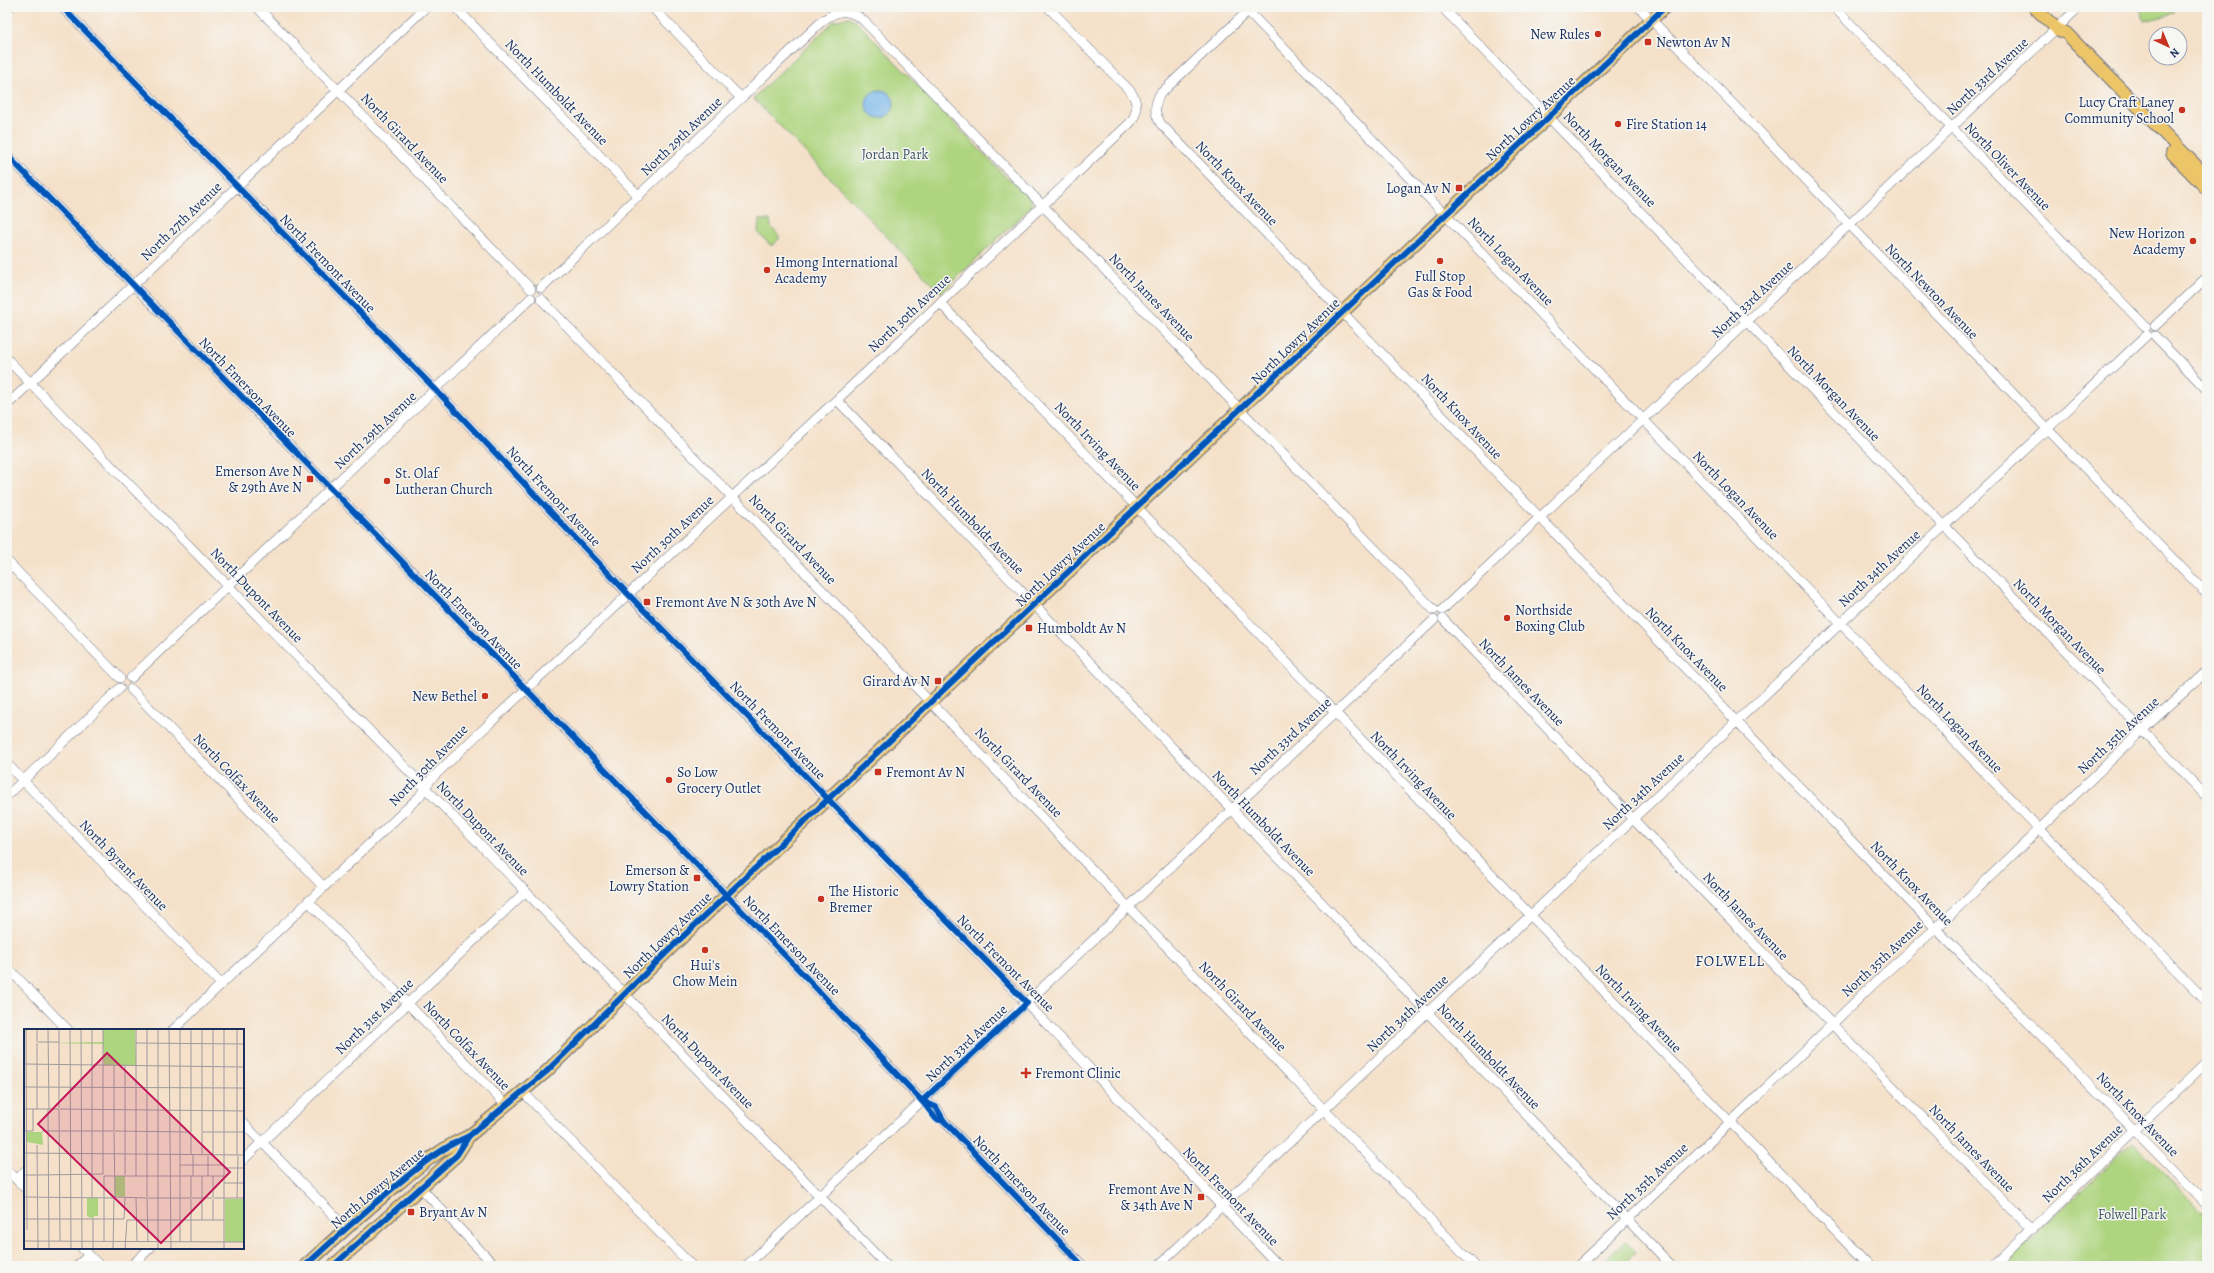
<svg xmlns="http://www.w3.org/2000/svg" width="2214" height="1273" font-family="Alegreya,serif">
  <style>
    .green { fill: #add47e; stroke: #64826e }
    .water { fill: #77b5e9; stroke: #4972a4 }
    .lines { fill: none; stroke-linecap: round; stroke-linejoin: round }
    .minor-casing { stroke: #676d83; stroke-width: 10 }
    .major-casing { stroke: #676d83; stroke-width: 14 }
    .minor { stroke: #fff; stroke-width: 9 }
    .major { stroke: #edc569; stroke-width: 12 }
    .cycleway-casing { stroke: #f6f6f2; stroke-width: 8 }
    .cycleway { stroke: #0057b8; stroke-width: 6 }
    .poi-dot { fill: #c8321e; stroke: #f6f6f2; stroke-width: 1.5 }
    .labels { text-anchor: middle; stroke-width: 3; stroke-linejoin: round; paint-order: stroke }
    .poi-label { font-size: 14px; fill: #1b2f5e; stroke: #f6f6f2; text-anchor: start }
    .street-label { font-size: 14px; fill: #1b2f5e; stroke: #f6f6f2 }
    .park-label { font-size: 14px; fill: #405866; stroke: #f6f6f2 }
    .neighbourhood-label { font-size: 15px; letter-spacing: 1px; fill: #1b2f5e; stroke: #f6f6f2 }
    .inset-road { fill: none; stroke: #9e9a9e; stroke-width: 1 }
    .view { fill: #c2185b; fill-opacity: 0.15; stroke: #c2185b; stroke-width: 2 }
    .inset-edge { fill: none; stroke: #1b2f5e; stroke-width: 2 }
  </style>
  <rect width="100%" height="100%" fill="#f6f6f2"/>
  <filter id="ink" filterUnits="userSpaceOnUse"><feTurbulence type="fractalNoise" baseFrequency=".025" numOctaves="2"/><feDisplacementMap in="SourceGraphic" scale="8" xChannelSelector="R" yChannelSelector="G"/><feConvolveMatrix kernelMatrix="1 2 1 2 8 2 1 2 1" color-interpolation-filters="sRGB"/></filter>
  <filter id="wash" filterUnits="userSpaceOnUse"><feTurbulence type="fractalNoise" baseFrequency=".012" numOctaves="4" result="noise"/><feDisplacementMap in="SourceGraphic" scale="16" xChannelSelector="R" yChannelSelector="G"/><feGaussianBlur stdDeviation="0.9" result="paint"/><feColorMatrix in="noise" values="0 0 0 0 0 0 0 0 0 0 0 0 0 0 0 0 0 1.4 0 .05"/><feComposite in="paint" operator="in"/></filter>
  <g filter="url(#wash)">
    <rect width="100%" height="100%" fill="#f5e1c9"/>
    <!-- green -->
    <g class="green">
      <polygon points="2141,7 2172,7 2174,14 2144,21"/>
      <polygon points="849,17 855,20 1009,180 1014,181 1031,198 1031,207 941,293 753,98 834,21"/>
      <polygon points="759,220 770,220 771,227 779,236 779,239 773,245 770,245 758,232"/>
      <polygon points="2133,1142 2207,1216 2207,1266 2001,1266"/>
      <polygon points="1625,1241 1636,1252 1621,1266 1599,1266"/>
    </g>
    <!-- water -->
    <circle class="water" cx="880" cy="104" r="14"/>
  </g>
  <g filter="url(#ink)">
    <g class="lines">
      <!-- minor casing -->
      <g class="minor-casing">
        <g id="minor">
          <polyline points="62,7 436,390 628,594 1071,1049 1279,1266"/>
          <polyline points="257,7 531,289"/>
          <polyline points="455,7 639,196"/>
          <polyline points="652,7 741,98"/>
          <polyline points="1244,7 2207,1002"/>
          <path d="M 1252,7 L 1160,94 C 1154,105 1154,113 1161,124 L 1942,935 L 2207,1204"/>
          <polyline points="1442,7 2207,797"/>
          <polyline points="1639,7 2207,594"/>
          <polyline points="1834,7 2146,327"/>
          <polyline points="7,10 10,7"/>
          <polyline points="7,155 802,973 922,1101 936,1107 944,1121 1083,1266"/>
          <path d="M 541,288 L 820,23 C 835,10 848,7 864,21 L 1434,610"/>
          <polyline points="541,299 1475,1266"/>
          <polyline points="940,303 1869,1266"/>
          <polyline points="2155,326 2207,277"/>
          <polyline points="2155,336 2207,390"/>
          <polyline points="7,359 476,840 887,1266"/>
          <polyline points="837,400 1672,1266"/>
          <polyline points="7,405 426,7"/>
          <polyline points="7,561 120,678"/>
          <polyline points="1442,610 2079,7"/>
          <polyline points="1443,619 1633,819 2032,1230"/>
          <polyline points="131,678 531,298"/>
          <polyline points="131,689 324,887"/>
          <polyline points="7,764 221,984"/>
          <polyline points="7,796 120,688"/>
          <polyline points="308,901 506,1105"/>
          <polyline points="7,967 68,1030"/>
          <path d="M 173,1030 L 419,797 L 431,779 L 475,737 L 889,351 L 1131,122 C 1138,112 1138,103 1131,92 L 1048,7"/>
          <polyline points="523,1092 692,1266"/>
          <polyline points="243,1123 346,1228"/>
          <polyline points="243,1160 525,892"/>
          <polyline points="7,1170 25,1188"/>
          <polyline points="17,1180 25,1171"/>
          <polyline points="420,1187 495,1266"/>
          <polyline points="82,1248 100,1266"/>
          <polyline points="77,1266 89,1255"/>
          <polyline points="131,1266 150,1248"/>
          <polyline points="746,1266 1434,620"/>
          <polyline points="1158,1266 2147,335"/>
          <polyline points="1578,1266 1736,1117 1884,974 1943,922 2136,736 2207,671"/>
          <polyline points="1993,1266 2207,1062"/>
        </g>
      </g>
      <!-- major casing -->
      <g class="major-casing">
        <g id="major">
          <polyline points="2034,7 2057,29 2066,33 2207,177"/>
          <polyline points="2172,153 2207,189"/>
          <path d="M 305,1266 C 333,1240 362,1214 392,1189 C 416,1169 440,1148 469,1136"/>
          <polyline points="333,1266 457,1155 469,1136 546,1072 675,944 1665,7"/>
        </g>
      </g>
      <!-- minor -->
      <use href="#minor" class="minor"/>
      <!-- major -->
      <use href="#major" class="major"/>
      <!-- cycleway casing -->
      <g class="cycleway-casing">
        <g id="cycleway">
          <polyline points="62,7 436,390 628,594 1027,1003 922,1101"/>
          <polyline points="7,155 802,973 922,1101 936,1119 944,1121"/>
          <polyline points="922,1101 936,1107 944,1121 1083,1266"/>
          <path d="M 305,1266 C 333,1240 362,1214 392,1189 C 416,1169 440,1148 469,1136"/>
          <polyline points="333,1266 457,1155 469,1136 546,1072 675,944 1665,7"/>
        </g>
      </g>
      <!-- cycleway -->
      <use href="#cycleway" class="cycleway"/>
    </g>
  </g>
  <!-- markers -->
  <g class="poi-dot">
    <circle cx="1598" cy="34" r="4"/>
    <rect x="1644" y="38" width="8" height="8" rx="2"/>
    <circle cx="2182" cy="110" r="4"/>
    <circle cx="1618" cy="124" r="4"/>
    <rect x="1455" y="184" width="8" height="8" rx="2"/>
    <circle cx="2193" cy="241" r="4"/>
    <circle cx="1440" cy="261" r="4"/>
    <circle cx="767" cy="270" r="4"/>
    <rect x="306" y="475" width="8" height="8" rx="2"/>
    <circle cx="387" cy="481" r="4"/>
    <rect x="643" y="598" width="8" height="8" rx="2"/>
    <circle cx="1507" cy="618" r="4"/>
    <rect x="1025" y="624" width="8" height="8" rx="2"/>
    <rect x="934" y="677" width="8" height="8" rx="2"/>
    <circle cx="485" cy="696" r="4"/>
    <rect x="874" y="768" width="8" height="8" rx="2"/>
    <circle cx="669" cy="780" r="4"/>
    <rect x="693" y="874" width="8" height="8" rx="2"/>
    <circle cx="821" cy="899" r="4"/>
    <circle cx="705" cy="950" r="4"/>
    <path d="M1024 1067h4v4h4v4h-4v4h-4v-4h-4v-4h4z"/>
    <rect x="1197" y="1193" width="8" height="8" rx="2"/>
    <rect x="407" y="1208" width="8" height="8" rx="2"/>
  </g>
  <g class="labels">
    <!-- poi labels -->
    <g class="poi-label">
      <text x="1590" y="39" text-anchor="end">New Rules</text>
      <text x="1656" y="47">Newton Av N</text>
      <text x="2174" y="107" text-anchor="end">Lucy Craft Laney<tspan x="2174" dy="16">Community School</tspan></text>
      <text x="1626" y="129">Fire Station 14</text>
      <text x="1451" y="193" text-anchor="end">Logan Av N</text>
      <text x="2185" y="238" text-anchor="end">New Horizon<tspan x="2185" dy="16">Academy</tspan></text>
      <text x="775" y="267">Hmong International<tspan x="775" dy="16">Academy</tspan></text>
      <text x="1440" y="281" text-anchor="middle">Full Stop<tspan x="1440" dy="16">Gas &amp; Food</tspan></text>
      <text x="302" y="476" text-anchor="end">Emerson Ave N<tspan x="302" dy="16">&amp; 29th Ave N</tspan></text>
      <text x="395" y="478">St. Olaf<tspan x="395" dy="16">Lutheran Church</tspan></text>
      <text x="655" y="607">Fremont Ave N &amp; 30th Ave N</text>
      <text x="1515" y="615">Northside<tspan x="1515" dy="16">Boxing Club</tspan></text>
      <text x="1037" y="633">Humboldt Av N</text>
      <text x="930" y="686" text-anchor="end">Girard Av N</text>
      <text x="477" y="701" text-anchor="end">New Bethel</text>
      <text x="677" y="777">So Low<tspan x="677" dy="16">Grocery Outlet</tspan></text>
      <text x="886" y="777">Fremont Av N</text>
      <text x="689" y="875" text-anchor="end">Emerson &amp;<tspan x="689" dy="16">Lowry Station</tspan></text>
      <text x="829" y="896">The Historic<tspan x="829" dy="16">Bremer</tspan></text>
      <text x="705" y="970" text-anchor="middle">Hui's<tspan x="705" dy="16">Chow Mein</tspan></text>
      <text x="1035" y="1078">Fremont Clinic</text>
      <text x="1193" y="1194" text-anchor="end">Fremont Ave N<tspan x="1193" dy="16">&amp; 34th Ave N</tspan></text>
      <text x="419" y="1217">Bryant Av N</text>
    </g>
    <!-- street labels -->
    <g class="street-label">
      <text transform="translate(1987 76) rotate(-43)" y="5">North 33rd Avenue</text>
      <text transform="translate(557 92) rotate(46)" y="5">North Humboldt Avenue</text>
      <text transform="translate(1530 118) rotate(-43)" y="5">North Lowry Avenue</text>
      <text transform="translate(681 136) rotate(-44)" y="5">North 29th Avenue</text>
      <text transform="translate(405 138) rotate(46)" y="5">North Girard Avenue</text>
      <text transform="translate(1610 159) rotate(46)" y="5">North Morgan Avenue</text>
      <text transform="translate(2008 166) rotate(46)" y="5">North Oliver Avenue</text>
      <text transform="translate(1237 183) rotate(46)" y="5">North Knox Avenue</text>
      <text transform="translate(181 221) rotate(-44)" y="5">North 27th Avenue</text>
      <text transform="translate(1511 261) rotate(46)" y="5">North Logan Avenue</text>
      <text transform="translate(328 263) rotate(46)" y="5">North Fremont Avenue</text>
      <text transform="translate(1932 291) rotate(46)" y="5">North Newton Avenue</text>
      <text transform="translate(1152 297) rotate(46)" y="5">North James Avenue</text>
      <text transform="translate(1752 299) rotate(-43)" y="5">North 33rd Avenue</text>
      <text transform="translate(909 313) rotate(-43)" y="5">North 30th Avenue</text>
      <text transform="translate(1295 341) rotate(-44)" y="5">North Lowry Avenue</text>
      <text transform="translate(248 387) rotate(46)" y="5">North Emerson Avenue</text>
      <text transform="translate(1834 393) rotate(46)" y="5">North Morgan Avenue</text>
      <text transform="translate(1462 416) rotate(47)" y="5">North Knox Avenue</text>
      <text transform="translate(375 430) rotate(-43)" y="5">North 29th Avenue</text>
      <text transform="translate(1098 446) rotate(46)" y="5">North Irving Avenue</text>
      <text transform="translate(1736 495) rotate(46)" y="5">North Logan Avenue</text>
      <text transform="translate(554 496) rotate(47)" y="5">North Fremont Avenue</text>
      <text transform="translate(973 521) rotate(46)" y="5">North Humboldt Avenue</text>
      <text transform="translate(672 534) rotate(-43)" y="5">North 30th Avenue</text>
      <text transform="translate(793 539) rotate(46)" y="5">North Girard Avenue</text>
      <text transform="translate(1060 564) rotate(-43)" y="5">North Lowry Avenue</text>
      <text transform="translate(1879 568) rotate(-43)" y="5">North 34th Avenue</text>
      <text transform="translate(257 595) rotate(46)" y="5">North Dupont Avenue</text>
      <text transform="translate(474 619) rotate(46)" y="5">North Emerson Avenue</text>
      <text transform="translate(2060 626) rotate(46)" y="5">North Morgan Avenue</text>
      <text transform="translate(1687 649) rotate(46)" y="5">North Knox Avenue</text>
      <text transform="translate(1522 682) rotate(46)" y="5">North James Avenue</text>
      <text transform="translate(1960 728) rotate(46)" y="5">North Logan Avenue</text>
      <text transform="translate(778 730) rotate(46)" y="5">North Fremont Avenue</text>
      <text transform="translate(2118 735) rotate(-43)" y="5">North 35th Avenue</text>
      <text transform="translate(1290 736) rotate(-43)" y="5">North 33rd Avenue</text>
      <text transform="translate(428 765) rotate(-46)" y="5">North 30th Avenue</text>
      <text transform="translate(1019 772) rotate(46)" y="5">North Girard Avenue</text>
      <text transform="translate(1414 775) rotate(46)" y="5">North Irving Avenue</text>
      <text transform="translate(237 778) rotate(46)" y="5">North Colfax Avenue</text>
      <text transform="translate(1643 791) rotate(-43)" y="5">North 34th Avenue</text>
      <text transform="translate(1264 823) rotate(46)" y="5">North Humboldt Avenue</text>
      <text transform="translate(483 828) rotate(46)" y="5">North Dupont Avenue</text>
      <text transform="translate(124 865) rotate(46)" y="5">North Byrant Avenue</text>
      <text transform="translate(1912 883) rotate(46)" y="5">North Knox Avenue</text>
      <text transform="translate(1746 916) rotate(46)" y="5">North James Avenue</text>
      <text transform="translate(667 935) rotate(-44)" y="5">North Lowry Avenue</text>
      <text transform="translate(792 945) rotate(46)" y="5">North Emerson Avenue</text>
      <text transform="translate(1882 958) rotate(-43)" y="5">North 35th Avenue</text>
      <text transform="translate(1006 963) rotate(45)" y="5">North Fremont Avenue</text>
      <text transform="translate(1243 1006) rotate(46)" y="5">North Girard Avenue</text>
      <text transform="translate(1639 1008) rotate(46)" y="5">North Irving Avenue</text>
      <text transform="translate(1407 1013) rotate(-43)" y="5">North 34th Avenue</text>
      <text transform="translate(374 1016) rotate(-44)" y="5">North 31st Avenue</text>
      <text transform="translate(966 1043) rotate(-43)" y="5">North 33rd Avenue</text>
      <text transform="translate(467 1045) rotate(46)" y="5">North Colfax Avenue</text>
      <text transform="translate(1489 1056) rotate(46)" y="5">North Humboldt Avenue</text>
      <text transform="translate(708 1061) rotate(46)" y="5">North Dupont Avenue</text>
      <text transform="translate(2138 1114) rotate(46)" y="5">North Knox Avenue</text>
      <text transform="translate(1972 1148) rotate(46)" y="5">North James Avenue</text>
      <text transform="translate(2082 1163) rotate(-44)" y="5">North 36th Avenue</text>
      <text transform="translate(1647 1181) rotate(-43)" y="5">North 35th Avenue</text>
      <text transform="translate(1022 1185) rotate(46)" y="5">North Emerson Avenue</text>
      <text transform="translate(377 1188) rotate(-40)" y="5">North Lowry Avenue</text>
      <text transform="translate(1231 1196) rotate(46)" y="5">North Fremont Avenue</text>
    </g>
    <!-- park labels -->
    <g class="park-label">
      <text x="895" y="159">Jordan Park</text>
      <text x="2132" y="1219">Folwell Park</text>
    </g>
    <!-- neighbourhood labels -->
    <g class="neighbourhood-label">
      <text x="1730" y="966">FOLWELL</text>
    </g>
  </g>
  <!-- overview -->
  <g transform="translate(24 1029)">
    <rect width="220" height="220" fill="#f5e1c9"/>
    <path d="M 79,0 L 111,0 L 112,36 L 80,36 L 79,15 L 24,14 L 79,13 ZM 3,103 L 18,103 L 19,116 L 3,113 ZM 91,147 L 101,147 L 101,168 L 91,167 ZM 63,169 L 74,169 L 74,187 L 70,187 L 69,190 L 63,187 ZM 201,170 L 220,170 L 220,213 L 201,213 Z" fill="#add47e"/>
    <path class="inset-road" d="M 2,0 L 3,201M 13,0 L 13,13M 24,0 L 25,80M 35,0 L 35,79M 46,0 L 47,220M 57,0 L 58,220M 68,0 L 68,168M 112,0 L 112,147M 123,0 L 123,168M 134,0 L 134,220M 145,0 L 147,220M 156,0 L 156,213M 167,0 L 167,103M 178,0 L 178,103M 189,0 L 189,126M 200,0 L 200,220M 213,0 L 213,126M 14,13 L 35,13M 13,14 L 13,80M 112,14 L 220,15M 0,35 L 220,38M 0,58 L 220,59M 0,80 L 35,80M 24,80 L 25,220M 35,80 L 36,212M 36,80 L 220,82M 0,102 L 9,102 L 9,80M 18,102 L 90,102M 90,102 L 90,36M 91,102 L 166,103M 90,103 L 91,168 L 123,169M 178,103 L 220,103M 167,104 L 167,125M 13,116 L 14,220M 0,124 L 220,126M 169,125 L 169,147M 178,125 L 178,104M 184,127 L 184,147M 156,136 L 200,136M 200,139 L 220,139M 0,146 L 13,146M 14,146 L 79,145 L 79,0M 101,146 L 101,36M 167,147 L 167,169M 178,147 L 178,191M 189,147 L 189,169M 200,154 L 220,154M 0,168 L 90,169 L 89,220M 112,169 L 113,213M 123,169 L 124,213M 124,169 L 167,169M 168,169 L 188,169M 190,169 L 220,169M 213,169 L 214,127M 167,170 L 167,213M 189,170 L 189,191M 0,190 L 100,190 L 101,169M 69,190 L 69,220M 0,212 L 220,213M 80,213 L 80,147 L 200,147M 101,220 L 103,191 L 200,191"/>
    <path class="view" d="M 83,24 L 206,143 L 137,214 L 14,95 Z"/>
    <rect width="220" height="220" class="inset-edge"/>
  </g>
  <!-- margin -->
  <rect width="2214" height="1273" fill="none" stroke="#f6f6f2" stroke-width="24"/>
  <!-- north arrow -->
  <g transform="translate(2168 46) rotate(136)"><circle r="19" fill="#f6f6f2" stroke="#9ea6b7"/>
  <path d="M0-3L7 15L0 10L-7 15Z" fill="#c8321e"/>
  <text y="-6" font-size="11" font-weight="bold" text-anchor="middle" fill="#1b2f5e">N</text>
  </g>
</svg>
